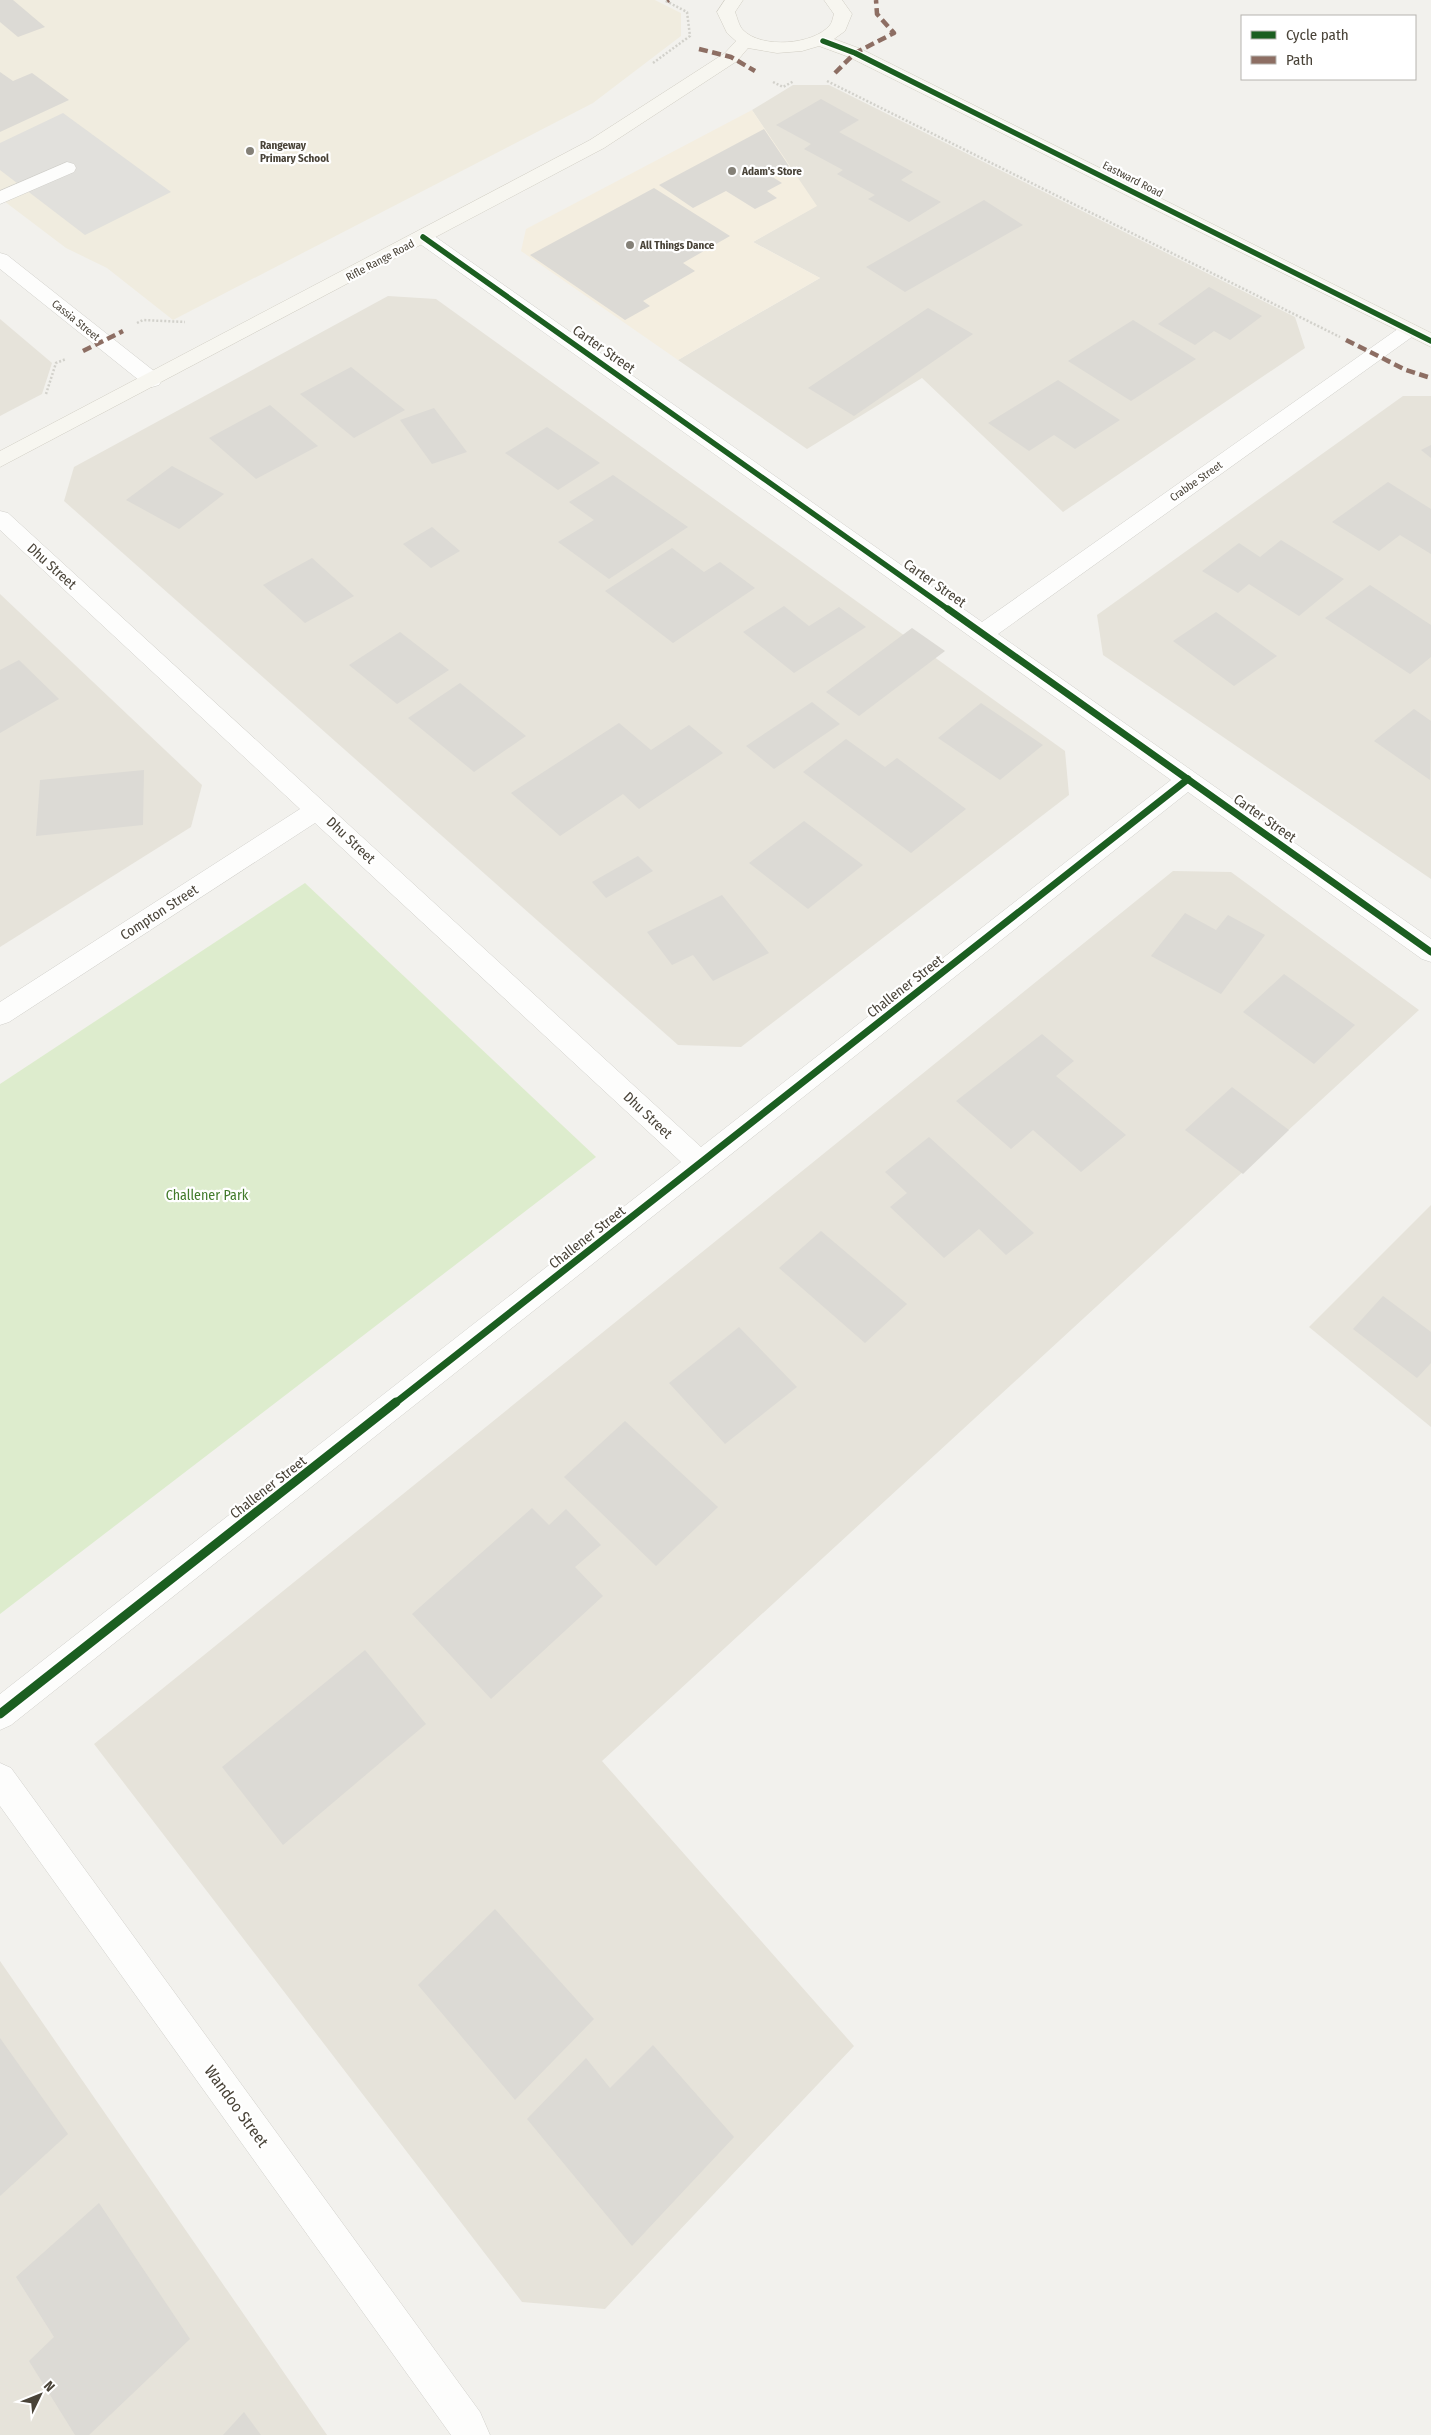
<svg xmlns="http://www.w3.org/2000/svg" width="1431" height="2435" font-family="'Fira Sans Condensed',sans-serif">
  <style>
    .residential { fill: #e6e3da }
    .commercial { fill: #f4eee0 }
    .education { fill: #f0ecdf }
    .green { fill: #ddeccd }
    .parking { fill: #e1e0dc }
    .building { fill: #dcdad5 }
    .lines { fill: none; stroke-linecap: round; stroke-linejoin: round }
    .lane-casing { stroke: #d0cfca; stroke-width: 1 }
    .street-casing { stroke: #d0cfca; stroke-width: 1 }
    .secondary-casing { stroke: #d1cec4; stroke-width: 1 }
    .path { stroke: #d2d1cb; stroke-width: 2.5; stroke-dasharray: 2 2; stroke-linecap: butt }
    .lane { fill: #fdfdfc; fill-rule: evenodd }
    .street { fill: #fdfdfc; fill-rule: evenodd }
    .secondary { fill: #f7f6f0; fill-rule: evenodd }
    .quiet { stroke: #8d6e63; stroke-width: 4.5; stroke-dasharray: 9 4.5; stroke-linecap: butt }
    .cycleway-far2-casing { stroke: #fff; stroke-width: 8 }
    .cycleway-far1-casing { stroke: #fff; stroke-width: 10 }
    .cycleway-casing { stroke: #fff; stroke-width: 12 }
    .cycleway-far2 { stroke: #1b5e20; stroke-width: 5.5 }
    .cycleway-far1 { stroke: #1b5e20; stroke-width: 7 }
    .cycleway { stroke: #1b5e20; stroke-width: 9 }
    .poi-dot { fill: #848077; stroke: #fff; stroke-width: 2 }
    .labels { text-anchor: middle; stroke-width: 4.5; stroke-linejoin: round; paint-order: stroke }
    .far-poi-label { font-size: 11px; font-weight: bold; fill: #494338; stroke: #fff; text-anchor: start }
    .far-street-label { font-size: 11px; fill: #494338; stroke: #fff }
    .street-label { font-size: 14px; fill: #494338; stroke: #fff }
    .park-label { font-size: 14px; fill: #427b2b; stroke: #fff }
    .near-street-label { font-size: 16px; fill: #494338; stroke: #fff }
  </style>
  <rect width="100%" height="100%" fill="#f2f1ed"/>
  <!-- residential -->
  <g class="residential">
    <polygon points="793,85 829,85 1295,317 1305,348 1063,512 922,378 807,449 678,360 820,278 753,242 816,206 752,110"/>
    <polygon points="388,296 436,299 1065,751 1069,795 741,1047 678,1045 64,501 74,467"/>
    <polygon points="0,319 52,363 42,394 0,416"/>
    <polygon points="1403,396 1431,396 1431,879 1103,655 1097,615"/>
    <polygon points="0,594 202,785 191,827 0,947"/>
    <polygon points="1173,871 1231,872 1419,1010 602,1761 854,2046 605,2309 522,2302 94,1744"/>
    <polygon points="1431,1205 1431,1427 1309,1327"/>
    <polygon points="0,1961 327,2435 0,2435"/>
  </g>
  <!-- commercial -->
  <polygon class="commercial" points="752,110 817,206 753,242 820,278 678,360 521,251 526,229"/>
  <!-- education -->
  <polygon class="education" points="0,0 655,0 681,13 681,36 593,103 173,320 107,268 66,248 0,198"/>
  <!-- green -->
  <polygon class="green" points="305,883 596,1157 0,1614 0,1084"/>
  <!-- parking -->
  <polygon class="parking" points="63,113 171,192 85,235 0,170 0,143"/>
  <!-- building -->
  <g class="building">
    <polygon points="0,0 13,0 45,27 18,37 0,22"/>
    <polygon points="0,72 13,81 32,73 69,100 0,132"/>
    <polygon points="821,99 859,120 839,132 913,172 901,180 941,202 909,222 868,199 875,195 837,174 843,170 804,149 811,144 776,125"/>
    <polygon points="764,129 789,166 771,176 782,183 767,191 777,198 755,209 726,191 693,208 659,185"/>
    <polygon points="654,188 730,236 683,263 695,271 643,301 650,306 625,320 530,255"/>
    <polygon points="984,200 1023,225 905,292 866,267"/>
    <polygon points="1209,287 1262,316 1230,340 1214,331 1195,345 1158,324"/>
    <polygon points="928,308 973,334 854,416 808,388"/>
    <polygon points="1133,320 1196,359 1131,401 1068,361"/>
    <polygon points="351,367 405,410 354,438 300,394"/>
    <polygon points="1058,380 1120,420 1075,449 1054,435 1029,451 988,423"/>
    <polygon points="270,405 318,446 256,479 209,438"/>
    <polygon points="434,408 467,452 432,464 400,420"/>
    <polygon points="547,427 600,463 558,490 505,453"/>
    <polygon points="1431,445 1431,458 1421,450"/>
    <polygon points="172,466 224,494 179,529 126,500"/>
    <polygon points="613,475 688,527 609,579 558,542 594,520 569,502"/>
    <polygon points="1388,482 1431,509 1431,554 1400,535 1379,551 1332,522"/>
    <polygon points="432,527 460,551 431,568 403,544"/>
    <polygon points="1281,540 1344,579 1299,616 1249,584 1238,593 1202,571 1239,543 1260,557"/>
    <polygon points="672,548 704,572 720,562 755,588 673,643 605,591"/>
    <polygon points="312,558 354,596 305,623 263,585"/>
    <polygon points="1370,585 1431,625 1431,657 1410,674 1325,618"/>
    <polygon points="784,606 809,626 839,607 866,627 794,673 743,632"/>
    <polygon points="1216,612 1277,656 1234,686 1173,641"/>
    <polygon points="912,628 945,651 859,716 826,692"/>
    <polygon points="400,632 449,670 397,704 349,665"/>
    <polygon points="19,660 59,699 0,733 0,670"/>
    <polygon points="460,683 526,736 474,772 408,718"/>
    <polygon points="812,702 840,724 774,769 746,746"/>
    <polygon points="981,703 1043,745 1000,780 938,738"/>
    <polygon points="1414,709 1431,721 1430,780 1374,741"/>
    <polygon points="619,723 651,750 689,725 723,753 639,809 623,794 560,836 511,793"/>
    <polygon points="846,739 885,767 897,758 966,809 911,853 803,772"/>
    <polygon points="144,770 143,825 36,836 40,780"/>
    <polygon points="804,821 863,865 808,909 749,863"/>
    <polygon points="638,856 653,871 606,898 592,882"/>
    <polygon points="722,895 769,953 713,981 693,955 672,965 647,932"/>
    <polygon points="1185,913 1216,930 1228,915 1265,935 1221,994 1151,956"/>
    <polygon points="1284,974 1355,1025 1314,1064 1243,1012"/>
    <polygon points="1042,1034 1074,1061 1056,1076 1126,1135 1081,1172 1033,1130 1011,1149 956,1101"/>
    <polygon points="1232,1087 1289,1130 1243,1174 1185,1130"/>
    <polygon points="929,1137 1034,1233 1006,1255 979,1229 944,1258 890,1207 907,1193 885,1172"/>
    <polygon points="821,1231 907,1304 865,1343 779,1268"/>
    <polygon points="1383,1296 1431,1332 1431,1363 1417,1378 1353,1329"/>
    <polygon points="739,1327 797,1387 725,1444 669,1383"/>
    <polygon points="625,1421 718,1507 656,1566 564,1477"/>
    <polygon points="532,1508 549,1525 566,1509 601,1545 575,1567 603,1596 491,1699 412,1614"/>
    <polygon points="365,1650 426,1724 283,1845 222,1767"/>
    <polygon points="495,1909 594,2019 515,2100 418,1985"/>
    <polygon points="0,2038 68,2134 0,2196"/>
    <polygon points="653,2045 734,2137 632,2246 527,2119 586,2058 610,2088"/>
    <polygon points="99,2203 190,2339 89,2435 75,2435 29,2361 54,2337 16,2277"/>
    <polygon points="244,2412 261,2435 223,2435"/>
  </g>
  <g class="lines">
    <!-- lane casing -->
    <g class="lane-casing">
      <polygon id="lane" points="67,162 74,164 76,168 74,172 0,204 0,191"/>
    </g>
    <!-- street casing -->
    <g class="street-casing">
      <g id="street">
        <polygon points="423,231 430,233 982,622 1402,326 1409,324 1416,326 1419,330 1416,334 998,634 1431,939 1431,962 1422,959 1188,792 11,1725 0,1730 0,1694 681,1162 315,823 9,1022 0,1025 0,1002 300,809 0,530 0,511 8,513 701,1147 1171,780 416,241 413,237 416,233"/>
        <polygon points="0,253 7,255 159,375 162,380 159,385 152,387 145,385 0,269"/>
        <polygon points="0,1763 11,1768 480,2412 490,2435 451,2435 0,1806"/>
      </g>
    </g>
    <!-- secondary casing -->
    <g class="secondary-casing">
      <path id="secondary" d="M 725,0 L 743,0 L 735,12 C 737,17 739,26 743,30 C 761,49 814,45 830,25 C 832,23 833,17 834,14 L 824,0 L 842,0 L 852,14 L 845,31 L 834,39 L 861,49 L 1431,333 L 1431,347 L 849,57 L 819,46 L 802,51 L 777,53 L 748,48 L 737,61 L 604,148 L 0,467 L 0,451 L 590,140 L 725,53 L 736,41 L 727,33 L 717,12 Z"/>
    </g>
    <!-- path -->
    <g class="path">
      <polyline points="653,63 690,36 687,12 664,0"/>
      <polyline points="827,81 1340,337"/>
      <polyline points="773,82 783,87 794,81"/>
      <polyline points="137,323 143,320 185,322"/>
      <polyline points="46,394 56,363 66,359"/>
    </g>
    <!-- lane -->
    <use href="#lane" class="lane"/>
    <!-- street -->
    <use href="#street" class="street"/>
    <!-- secondary -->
    <use href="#secondary" class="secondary"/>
    <!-- quiet -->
    <g class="quiet">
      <polyline points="667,1 669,0"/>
      <polyline points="699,49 731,57 755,71"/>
      <polyline points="835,73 855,53 894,33 877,14 876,0"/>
      <polyline points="1346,340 1406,370 1431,378"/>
      <polyline points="83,351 123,331"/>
    </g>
    <!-- cycleway-far2 casing -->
    <g class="cycleway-far2-casing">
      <g id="cycleway-far2">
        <polyline points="823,41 855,53 1431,341"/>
        <polyline points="423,237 949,610"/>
      </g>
    </g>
    <!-- cycleway-far1 casing -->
    <g class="cycleway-far1-casing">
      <g id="cycleway-far1">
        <polyline points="948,609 1431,952"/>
        <polyline points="394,1404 1188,779"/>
      </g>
    </g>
    <!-- cycleway casing -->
    <g class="cycleway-casing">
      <polyline id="cycleway" points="0,1714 396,1402"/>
    </g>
    <!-- cycleway-far2 -->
    <use href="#cycleway-far2" class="cycleway-far2"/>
    <!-- cycleway-far1 -->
    <use href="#cycleway-far1" class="cycleway-far1"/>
    <!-- cycleway -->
    <use href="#cycleway" class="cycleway"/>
  </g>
  <!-- markers -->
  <g class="poi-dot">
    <circle cx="250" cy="151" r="5"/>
    <circle cx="732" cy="171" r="5"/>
    <circle cx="630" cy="245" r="5"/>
  </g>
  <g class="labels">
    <!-- far-poi labels -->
    <g class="far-poi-label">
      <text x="260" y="149">Rangeway<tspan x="260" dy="13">Primary School</tspan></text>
      <text x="742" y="175">Adam's Store</text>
      <text x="640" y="249">All Things Dance</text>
    </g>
    <!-- far-street labels -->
    <g class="far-street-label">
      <text transform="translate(1133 179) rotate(27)" y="4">Eastward Road</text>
      <text transform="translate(380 260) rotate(-28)" y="4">Rifle Range Road</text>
      <text transform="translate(76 320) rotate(39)" y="4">Cassia Street</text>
      <text transform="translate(1196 481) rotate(-35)" y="4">Crabbe Street</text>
    </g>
    <!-- street labels -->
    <g class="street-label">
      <text transform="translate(604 349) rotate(35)" y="5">Carter Street</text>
      <text transform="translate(52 566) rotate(42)" y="5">Dhu Street</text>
      <text transform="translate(935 583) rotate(35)" y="5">Carter Street</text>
      <text transform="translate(1265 818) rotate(35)" y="5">Carter Street</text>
      <text transform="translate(351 840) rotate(43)" y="5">Dhu Street</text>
      <text transform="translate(159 912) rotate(-33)" y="5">Compton Street</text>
      <text transform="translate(905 986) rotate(-38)" y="5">Challener Street</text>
      <text transform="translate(648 1115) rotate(43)" y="5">Dhu Street</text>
      <text transform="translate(587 1237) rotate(-38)" y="5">Challener Street</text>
      <text transform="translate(268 1487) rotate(-38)" y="5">Challener Street</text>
    </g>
    <!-- park labels -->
    <g class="park-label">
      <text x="207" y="1200">Challener Park</text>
    </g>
    <!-- near-street labels -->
    <g class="near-street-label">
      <text transform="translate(237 2106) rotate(54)" y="6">Wandoo Street</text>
    </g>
  </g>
  <!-- legend -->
  <rect x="1241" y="15" width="175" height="65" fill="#ffffff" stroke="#b6b4af"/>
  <rect x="1251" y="31" width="25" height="8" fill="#1b5e20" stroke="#b6b4af"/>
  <text x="1286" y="40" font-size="15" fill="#494338">Cycle path</text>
  <rect x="1251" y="56" width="25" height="8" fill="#8d6e63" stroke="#b6b4af"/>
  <text x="1286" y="65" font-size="15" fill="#494338">Path</text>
  <!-- north arrow -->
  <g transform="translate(40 2395) rotate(47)" stroke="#ffffff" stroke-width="4" paint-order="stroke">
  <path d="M0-4L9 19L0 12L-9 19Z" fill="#494338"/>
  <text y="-8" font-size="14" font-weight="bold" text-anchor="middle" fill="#494338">N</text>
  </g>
</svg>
